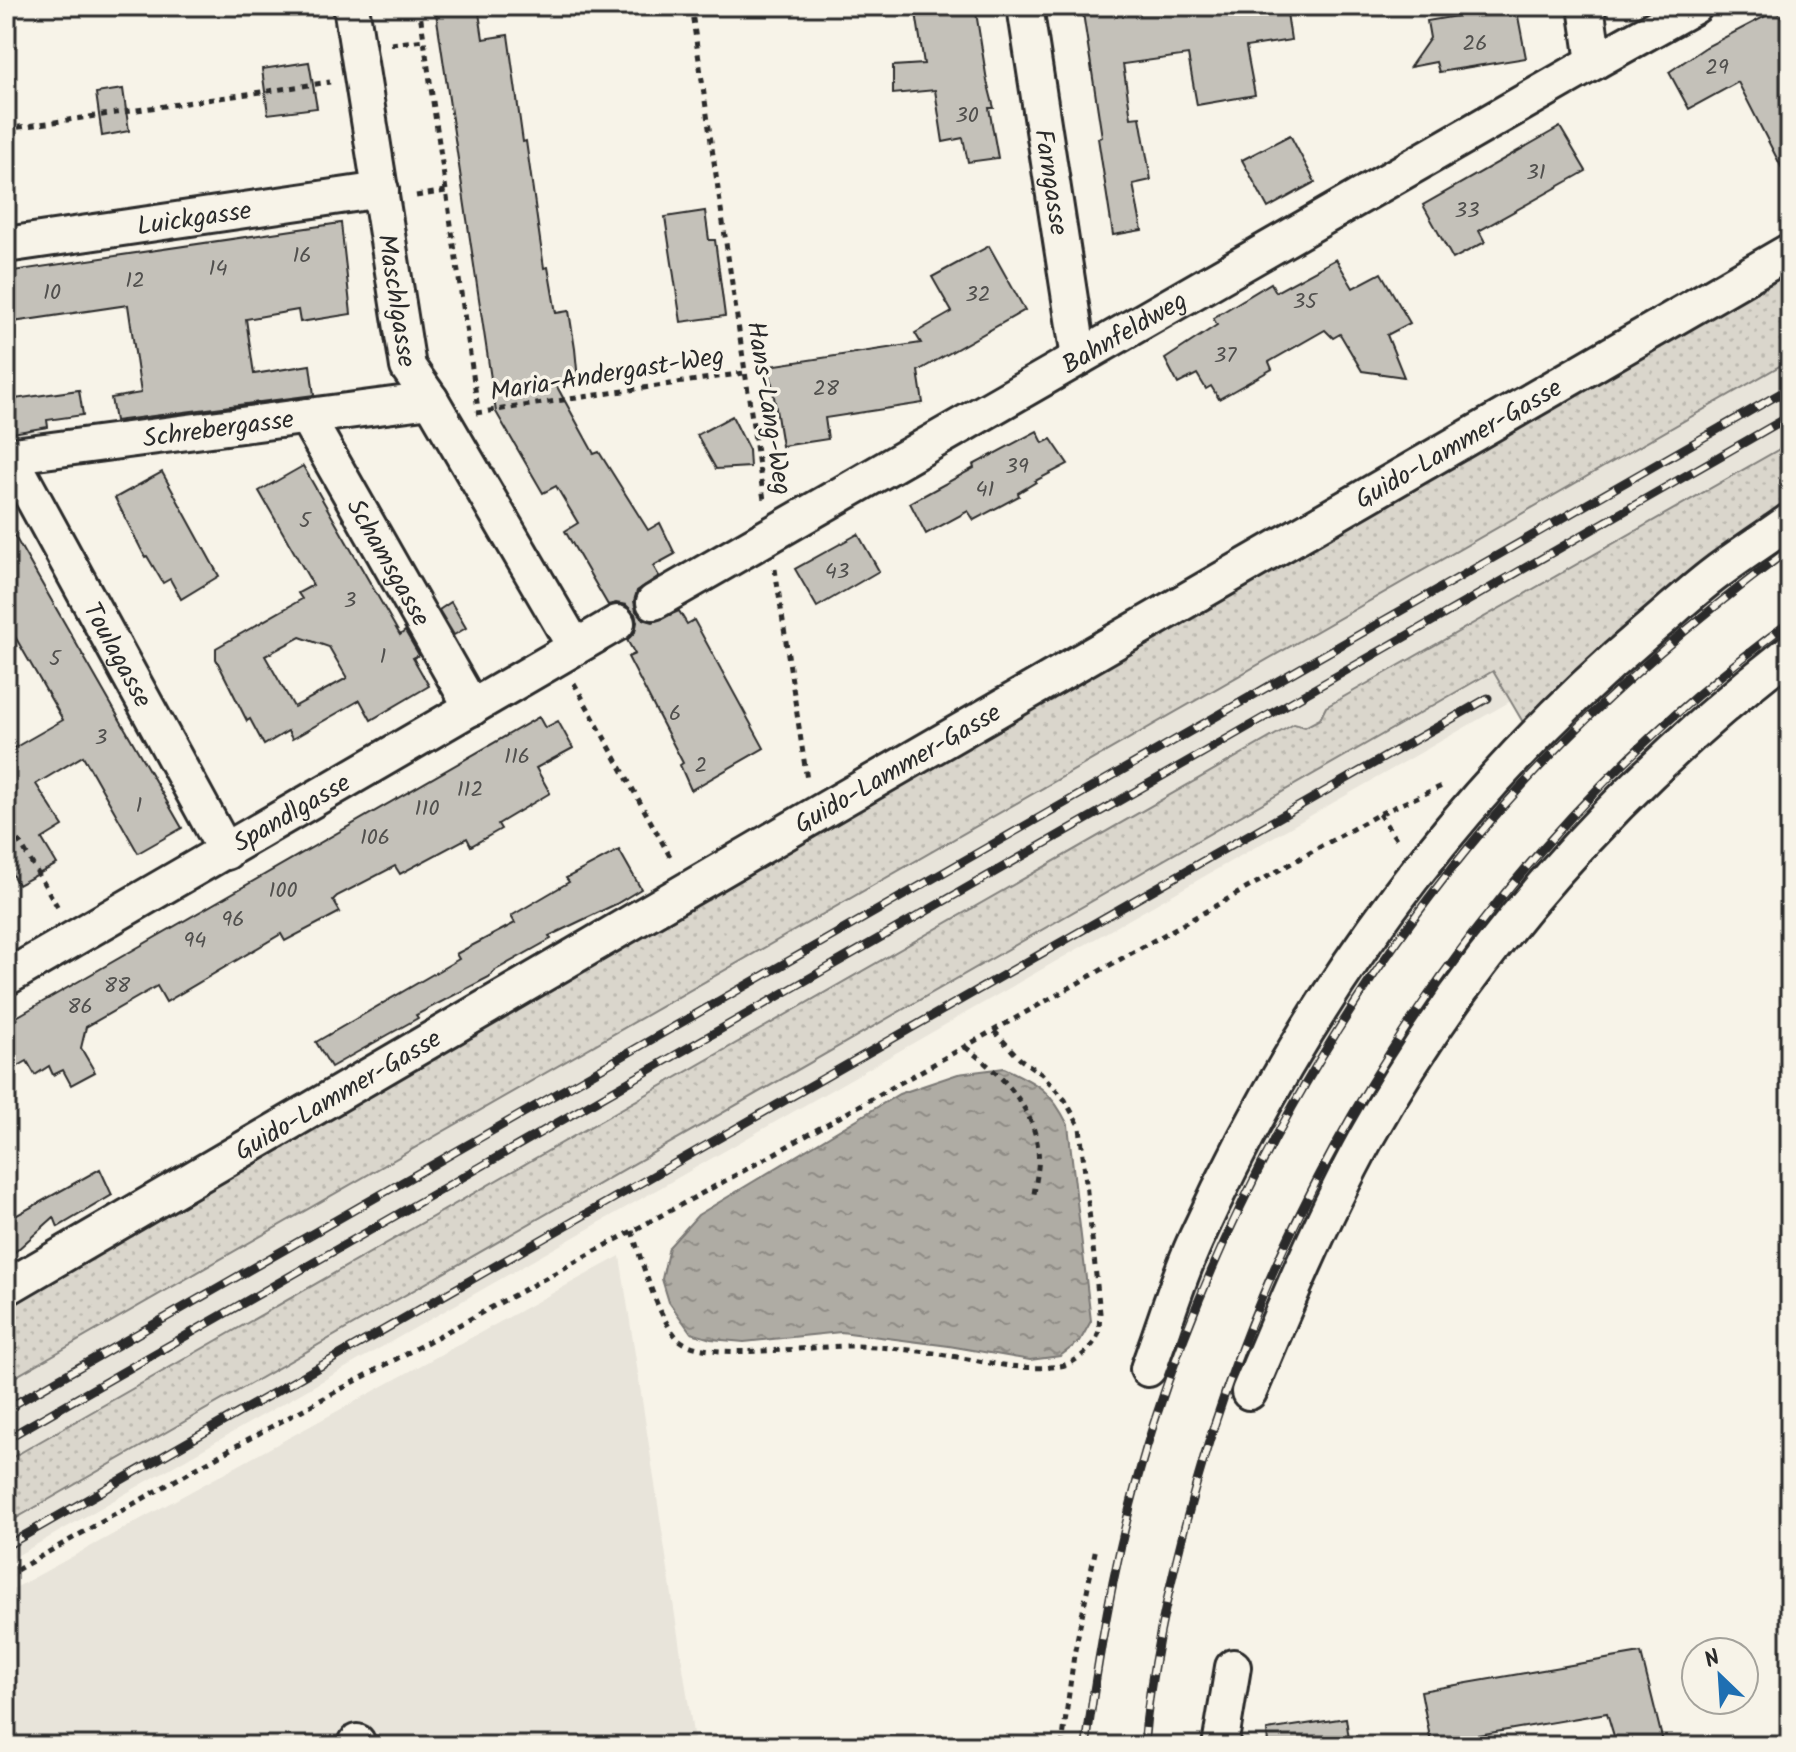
<svg xmlns="http://www.w3.org/2000/svg" width="1796" height="1752" font-family="Kalam,sans-serif">
  <style>
    .built { fill: #e8e4da }
    .grass { fill: url(#grass-dots); stroke: #82807c; stroke-width: 2 }
    .water { fill: url(#water-ripples); stroke: #7a7874; stroke-width: 2 }
    .building { fill: #c4c1b9; stroke: #2b2b2b; stroke-width: 2; fill-rule: evenodd }
    .lines { fill: none; stroke-linecap: round; stroke-linejoin: round }
    .minor-casing { stroke: #2b2b2b; stroke-width: 40 }
    .path { stroke: #2b2b2b; stroke-width: 5; stroke-dasharray: 6 6; stroke-linecap: butt }
    .minor { stroke: #f7f3e8; stroke-width: 34 }
    .rail-casing { stroke: #2b2b2b; stroke-width: 9 }
    .rail { stroke: #f7f3e8; stroke-width: 6; stroke-dasharray: 18; stroke-linecap: butt }
    .labels { text-anchor: middle; stroke-width: 7; stroke-linejoin: round; paint-order: stroke }
    .number-label { font-size: 22px; fill: #51504e }
    .street-label { font-size: 26px; fill: #2b2b2b; stroke: #f7f3e8 }
  </style>
  <defs>
    <pattern id="grass-dots" width="8" height="8" patternUnits="userSpaceOnUse" patternTransform="scale(2)"><rect width="8" height="8" fill="#dad6cc"/><path d="M2 2h.1M6 6h.1" fill="none" stroke="#bbb8af" stroke-width="1.8" stroke-linecap="round"/></pattern>
    <pattern id="water-ripples" width="26" height="14" patternUnits="userSpaceOnUse" patternTransform="scale(2)"><rect width="26" height="14" fill="#afaca4"/><path d="M2 4q2-2 4 0t4 0M15 11q2-2 4 0t4 0" fill="none" stroke="#8f8c86"/></pattern>
  </defs>
  <rect width="100%" height="100%" fill="#f7f3e8"/>
  <filter id="ink" filterUnits="userSpaceOnUse"><feTurbulence type="fractalNoise" baseFrequency=".0125" numOctaves="2"/><feDisplacementMap in="SourceGraphic" scale="16" xChannelSelector="R" yChannelSelector="G"/><feConvolveMatrix kernelMatrix="1 2 1 2 8 2 1 2 1" color-interpolation-filters="sRGB"/></filter>
  <g filter="url(#ink)">
    <!-- built -->
    <g class="built">
      <polygon points="1790,360 1790,443 1326,706 1321,719 1305,727 1293,724 6,1461 6,1382"/>
      <polygon points="1493,671 1511,701 6,1562 6,1524"/>
      <polygon points="620,1256 695,1746 6,1746 6,1593"/>
    </g>
    <!-- grass -->
    <g class="grass">
      <path d="M 1790,267 L 1790,360 L 6,1382 L 6,1302 C 603,961 1196,614 1790,267 Z"/>
      <polygon points="1790,443 1790,512 1538,716 1524,724 1493,671 6,1524 6,1461 1294,724 1305,727 1320,719 1326,707"/>
    </g>
    <!-- water -->
    <path class="water" d="M 1004,1068 C 1039,1084 1051,1091 1068,1125 L 1091,1321 L 1080,1341 L 1060,1356 L 1030,1360 L 949,1346 L 841,1332 L 744,1342 L 711,1339 L 691,1333 L 669,1302 L 662,1279 L 669,1247 L 698,1215 L 899,1094 L 958,1074 Z"/>
    <!-- building -->
    <g class="building">
      <polygon points="435,6 478,6 483,39 508,35 523,142 526,141 544,268 548,267 556,313 569,311 575,349 578,380 555,383 594,454 599,452 648,530 660,523 675,554 653,566 659,576 637,591 634,601 636,611 643,619 653,622 679,611 687,624 694,620 764,748 691,790 680,765 683,763 628,657 635,654 627,640 635,632 637,622 635,614 626,605 616,603 608,605 565,531 578,523 556,486 543,493 496,412"/>
      <polygon points="915,6 975,6 987,81 994,108 989,108 998,158 968,162 963,138 943,142 935,90 893,94 893,66 924,64"/>
      <polygon points="1126,6 1286,6 1291,40 1246,47 1255,95 1197,105 1188,55 1123,64 1131,118 1140,117 1151,180 1133,184 1142,230 1113,235 1098,138 1102,137 1083,13"/>
      <polygon points="1516,6 1526,58 1439,72 1436,62 1410,67 1430,38 1427,21"/>
      <polygon points="1777,10 1784,22 1790,27 1790,184 1738,82 1689,109 1669,72 1706,47"/>
      <polygon points="309,62 317,108 268,114 262,69"/>
      <polygon points="123,89 129,131 102,136 96,93"/>
      <polygon points="1560,127 1586,171 1479,231 1485,242 1453,259 1423,205"/>
      <polygon points="1290,135 1315,182 1268,208 1242,160"/>
      <polygon points="705,211 709,240 715,240 725,316 681,322 665,217"/>
      <polygon points="341,223 351,314 300,322 298,310 246,319 254,374 310,365 314,395 115,421 111,398 141,393 128,305 6,323 6,272"/>
      <polygon points="989,246 1025,310 918,371 923,403 825,418 828,439 782,446 769,366 921,343 915,333 952,312 932,277"/>
      <polygon points="1336,259 1353,288 1381,273 1410,323 1387,335 1404,377 1362,371 1340,334 1333,338 1325,330 1269,362 1272,369 1219,399 1211,386 1206,389 1197,374 1178,384 1165,359 1217,325 1213,318 1271,283 1276,292"/>
      <polygon points="79,390 83,415 47,420 48,427 12,433 7,400"/>
      <polygon points="732,416 749,450 750,467 716,469 697,435"/>
      <polygon points="1037,431 1043,443 1051,439 1068,464 1035,481 1036,482 1018,493 1019,496 974,520 968,511 926,534 910,503 974,468 973,465"/>
      <path d="M 303,466 L 400,635 L 405,631 L 419,655 L 413,658 L 429,686 L 371,720 L 360,700 L 292,739 L 288,731 L 264,745 L 250,719 L 247,721 L 216,659 L 216,648 L 302,599 L 298,593 L 313,585 L 259,491 ZM 300,637 L 329,647 L 347,678 L 294,707 L 265,656 Z"/>
      <polygon points="162,472 219,576 181,599 170,579 163,583 147,556 145,557 115,498"/>
      <polygon points="6,521 182,828 138,853 83,756 36,784 63,826 42,839 57,864 18,885 6,863 6,736 14,748 63,720 6,621"/>
      <polygon points="858,534 879,571 817,607 795,569"/>
      <polygon points="451,602 466,628 454,635 439,610"/>
      <polygon points="539,717 545,728 558,721 573,748 536,768 550,793 498,824 501,829 471,846 467,838 400,874 395,866 337,896 333,900 340,912 285,941 281,934 166,1002 157,986 86,1027 81,1048 95,1072 71,1085 63,1070 53,1075 49,1066 35,1075 27,1061 6,1073 6,1023"/>
      <polygon points="619,850 641,889 616,904 549,936 551,939 494,971 489,977 416,1015 418,1018 331,1067 316,1042 459,959 456,954 515,923 511,916 569,882 566,878"/>
      <polygon points="100,1169 112,1195 58,1227 54,1217 6,1260 6,1221"/>
      <polygon points="1641,1653 1664,1746 1617,1746 1607,1713 1431,1743 1421,1691"/>
      <polygon points="1346,1718 1350,1746 1268,1746 1267,1730"/>
    </g>
    <g class="lines">
      <!-- minor casing -->
      <g class="minor-casing">
        <g id="minor">
          <path id="s1" d="M 351,6 L 408,367 L 431,400 L 575,647"/>
          <path id="s2" d="M 1025,6 L 1079,358"/>
          <polyline points="1586,6 1594,62 1695,6"/>
          <path id="s3" d="M 6,245 L 381,190"/>
          <path id="s4" d="M 306,416 L 472,708"/>
          <path id="s5" d="M 6,456 L 431,400"/>
          <path id="s6" d="M 10,456 L 226,852"/>
          <path id="s7" d="M 654,602 L 1594,62"/>
          <path id="s8" d="M 6,978 L 617,623"/>
          <path id="s9" d="M 6,1288 L 812,817 L 1790,251"/>
          <path d="M 1148,1369 C 1164,1326 1177,1280 1196,1239 C 1303,1005 1450,799 1646,632 C 1669,613 1692,591 1716,573 C 1740,555 1765,539 1790,521"/>
          <path d="M 1249,1392 C 1285,1306 1321,1220 1366,1138 C 1472,948 1619,785 1790,652"/>
          <polyline points="357,1746 357,1742"/>
          <polyline points="1220,1746 1233,1667"/>
        </g>
      </g>
      <!-- path -->
      <g class="path">
        <polyline points="419,6 478,409"/>
        <polyline points="691,6 764,500"/>
        <polyline points="391,44 424,40"/>
        <polyline points="6,129 330,82"/>
        <polyline points="416,196 446,191"/>
        <polyline points="476,413 744,373"/>
        <polyline points="775,569 807,780"/>
        <polyline points="574,683 672,860"/>
        <polyline points="1379,814 1399,843"/>
        <polyline points="6,819 60,911"/>
        <path d="M 965,1047 C 999,1072 1034,1106 1038,1150 C 1040,1164 1036,1180 1034,1194"/>
        <path d="M 632,1231 C 641,1259 659,1324 681,1341 C 710,1362 816,1345 855,1346 C 885,1347 916,1350 946,1355 C 982,1361 1023,1372 1060,1366 C 1074,1364 1091,1350 1097,1337 C 1100,1331 1099,1320 1100,1313 L 1080,1127 L 1065,1100 L 1042,1074 L 1020,1059 L 994,1031"/>
        <polyline points="6,1576 243,1442 745,1170 1379,814 1442,786"/>
        <polyline points="1062,1746 1074,1655 1096,1547"/>
      </g>
      <!-- minor -->
      <use href="#minor" class="minor"/>
      <!-- rail casing -->
      <g class="rail-casing">
        <g id="rail">
          <polyline points="6,1409 1790,388"/>
          <polyline points="6,1439 1790,416"/>
          <polyline points="6,1546 1488,698"/>
          <path d="M 1086,1746 C 1101,1637 1120,1528 1154,1423 C 1225,1204 1340,1000 1488,824 C 1576,721 1681,629 1790,549"/>
          <path d="M 1144,1746 C 1150,1670 1167,1596 1186,1522 C 1278,1167 1493,839 1790,622"/>
        </g>
      </g>
      <!-- rail -->
      <use href="#rail" class="rail"/>
    </g>
  </g>
  <g class="labels">
    <!-- number labels -->
    <g class="number-label">
      <text x="1475" y="50">26</text>
      <text x="1717" y="74">29</text>
      <text x="967" y="122">30</text>
      <text x="1536" y="179">31</text>
      <text x="1467" y="217">33</text>
      <text x="302" y="262">16</text>
      <text x="218" y="275">14</text>
      <text x="135" y="287">12</text>
      <text x="52" y="299">10</text>
      <text x="978" y="301">32</text>
      <text x="1305" y="308">35</text>
      <text x="1225" y="362">37</text>
      <text x="826" y="395">28</text>
      <text x="1017" y="473">39</text>
      <text x="985" y="496">41</text>
      <text x="305" y="527">5</text>
      <text x="837" y="578">43</text>
      <text x="350" y="607">3</text>
      <text x="383" y="663">1</text>
      <text x="55" y="665">5</text>
      <text x="675" y="720">6</text>
      <text x="101" y="744">3</text>
      <text x="517" y="763">116</text>
      <text x="701" y="772">2</text>
      <text x="470" y="796">112</text>
      <text x="139" y="812">1</text>
      <text x="427" y="815">110</text>
      <text x="375" y="844">106</text>
      <text x="283" y="897">100</text>
      <text x="233" y="926">96</text>
      <text x="195" y="947">94</text>
      <text x="117" y="992">88</text>
      <text x="80" y="1013">86</text>
    </g>
    <!-- street labels -->
    <g class="street-label">
      <text dy="9" stroke="none"><textPath href="#s2" startOffset="178">Farngasse</textPath></text>
      <text dy="9" stroke="none"><textPath href="#s3" startOffset="190">Luickgasse</textPath></text>
      <text dy="9" stroke="none"><textPath href="#s1" startOffset="298">Maschlgasse</textPath></text>
      <text dy="9" stroke="none"><textPath href="#s7" startOffset="542">Bahnfeldweg</textPath></text>
      <text transform="translate(607 373) rotate(-9)" y="9">Maria-Andergast-Weg</text>
      <text transform="translate(770 408) rotate(81)" y="9">Hans-Lang-Weg</text>
      <text dy="9" stroke="none"><textPath href="#s5" startOffset="214">Schrebergasse</textPath></text>
      <text dy="9" stroke="none"><textPath href="#s9" startOffset="1680">Guido-Lammer-Gasse</textPath></text>
      <text dy="9" stroke="none"><textPath href="#s4" startOffset="168">Schamsgasse</textPath></text>
      <text dy="9" stroke="none"><textPath href="#s6" startOffset="226">Toulagasse</textPath></text>
      <text dy="9" stroke="none"><textPath href="#s9" startOffset="1032">Guido-Lammer-Gasse</textPath></text>
      <text dy="9" stroke="none"><textPath href="#s8" startOffset="330">Spandlgasse</textPath></text>
      <text dy="9" stroke="none"><textPath href="#s9" startOffset="384">Guido-Lammer-Gasse</textPath></text>
    </g>
  </g>
  <!-- margin -->
  <rect width="1796" height="1752" fill="none" stroke="#f7f3e8" stroke-width="32"/>
  <rect x="16" y="16" width="1764" height="1720" fill="none" stroke="#2b2b2b" stroke-width="3" filter="url(#ink)"/>
  <!-- north arrow -->
  <g transform="translate(1720 1676) rotate(335)"><circle r="38" fill="#f7f3e8" stroke="#a5a39c" stroke-width="2"/>
  <path d="M0-6L14 30L0 20L-14 30Z" fill="#1f6fb2"/>
  <text y="-12" font-size="22" font-weight="bold" text-anchor="middle" fill="#2b2b2b">N</text>
  </g>
</svg>
